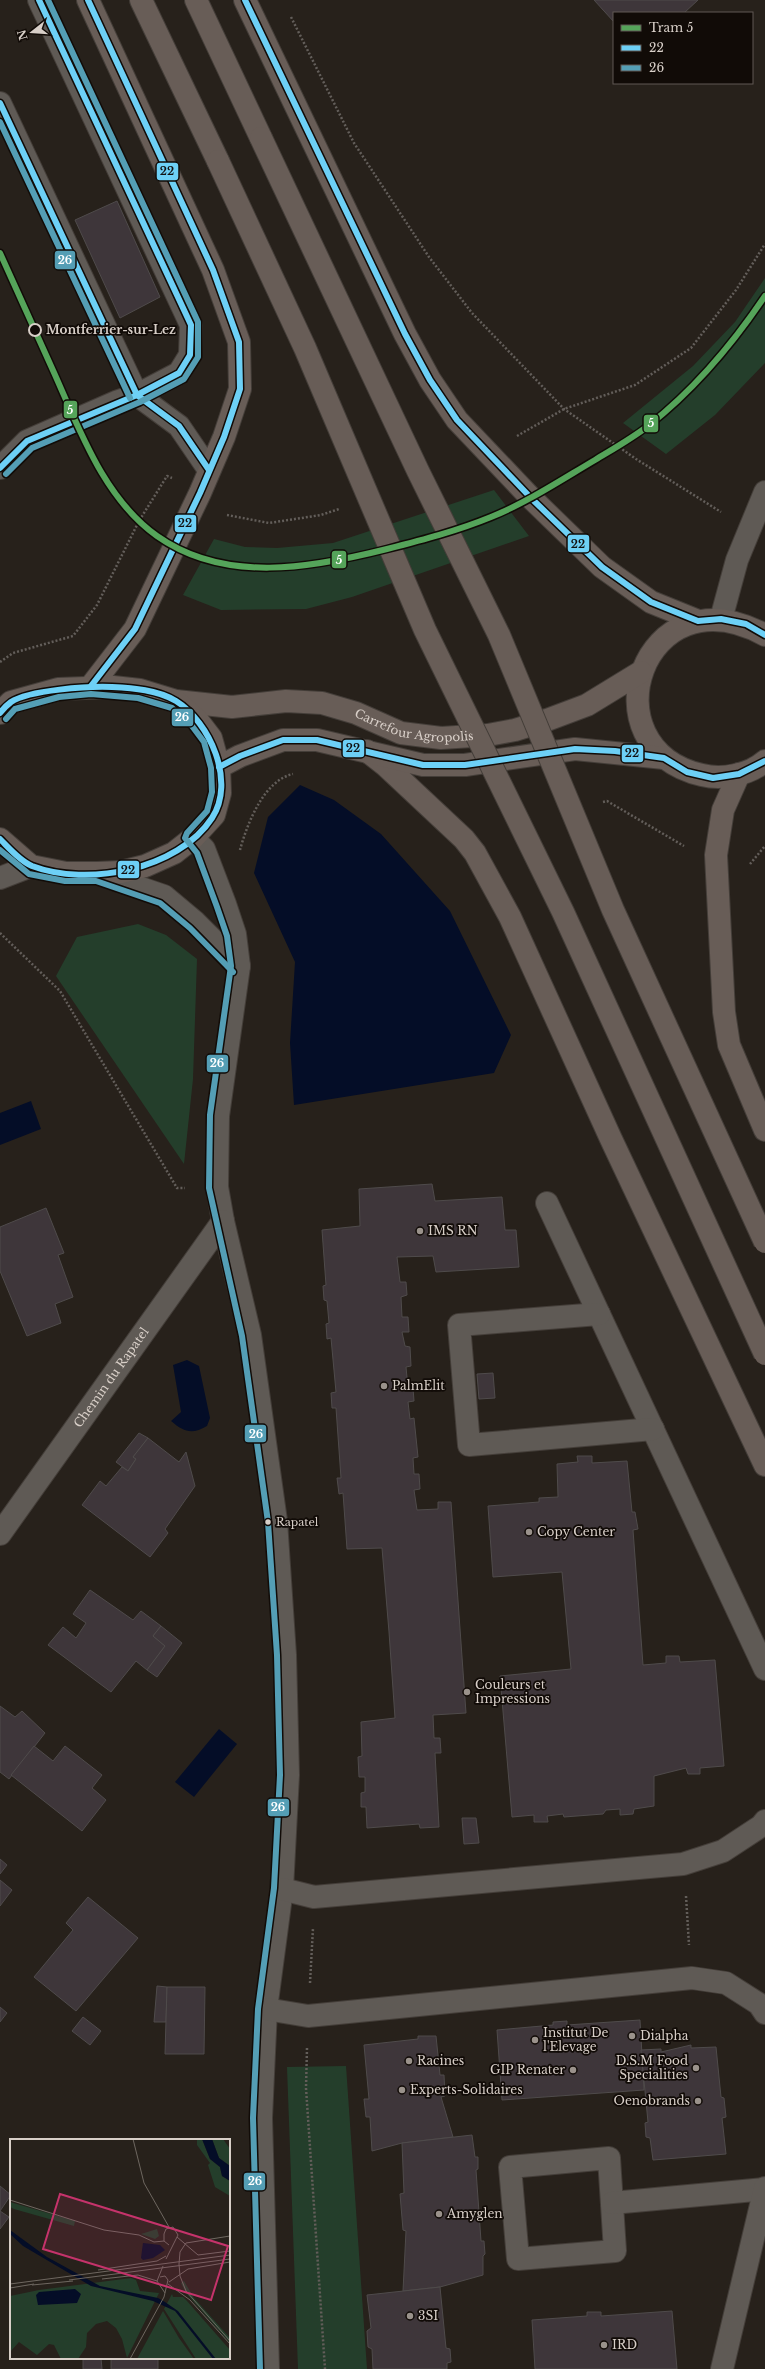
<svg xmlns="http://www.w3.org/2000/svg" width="765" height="2369" font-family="'Libre Baskerville',serif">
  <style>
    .green { fill: #243e2b }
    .water { fill: #040d27 }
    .building { fill: #3e363a; stroke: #4f4b4b }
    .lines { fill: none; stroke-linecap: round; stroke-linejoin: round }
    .minor-casing { stroke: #443e39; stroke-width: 24 }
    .major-casing { stroke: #443e39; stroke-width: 24 }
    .path { stroke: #635e5a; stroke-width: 2.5; stroke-dasharray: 2 2; stroke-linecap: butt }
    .minor { stroke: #5f5a55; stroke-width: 22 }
    .major { stroke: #685d57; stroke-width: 22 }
    .major-bridge-casing { stroke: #443e39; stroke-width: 24; stroke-linecap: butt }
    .major-bridge { stroke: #685d57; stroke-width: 22 }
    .bus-1-casing { stroke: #110b07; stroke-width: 9 }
    .bus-2-casing { stroke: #110b07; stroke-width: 9 }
    .bus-1 { stroke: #6dd0f6; stroke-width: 6 }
    .bus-2 { stroke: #549eb5; stroke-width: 6 }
    .tram-1-casing { stroke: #110b07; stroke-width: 9 }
    .tram-1 { stroke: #55a45a; stroke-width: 6 }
    .stop-dot { fill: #110b07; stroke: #d8cfc8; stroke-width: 2 }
    .poi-dot { fill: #9a928b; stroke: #110b07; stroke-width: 1.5 }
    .bus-dot { fill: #d8cfc8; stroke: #110b07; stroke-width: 1.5 }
    .labels { text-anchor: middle; stroke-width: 3.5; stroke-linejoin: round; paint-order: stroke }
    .bus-label { font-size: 11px; fill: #d8cfc8; stroke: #110b07; text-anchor: start }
    .stop-label { font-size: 12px; font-weight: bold; fill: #d8cfc8; stroke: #110b07; text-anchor: start }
    .street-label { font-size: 12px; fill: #d8cfc8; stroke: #110b07 }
    .poi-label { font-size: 12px; fill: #d8cfc8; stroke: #110b07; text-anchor: start }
    .inset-road { fill: none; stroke: #6e6760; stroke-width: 1 }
    .view { fill: #c5336b; fill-opacity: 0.15; stroke: #c5336b; stroke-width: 2 }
    .inset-edge { fill: none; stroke: #d8cfc8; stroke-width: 2 }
    .line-badge { stroke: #110b07; stroke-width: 1.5 }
    .badge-label { font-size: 11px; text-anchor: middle; font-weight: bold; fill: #fff }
    .pale-badge-label { font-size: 11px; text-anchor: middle; font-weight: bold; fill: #111 }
  </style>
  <rect width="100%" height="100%" fill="#27211b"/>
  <!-- green -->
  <g class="green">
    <polygon points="765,278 765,363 715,415 666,454 623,423 693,366 735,322"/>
    <polygon points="494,490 529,536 352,597 306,609 221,610 183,595 214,539 245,547 277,548 333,543"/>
    <polygon points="138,924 166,935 197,959 193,1079 184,1164 56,976 77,937"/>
    <polygon points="346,2066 367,2369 298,2369 287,2067"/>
  </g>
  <!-- water -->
  <g class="water">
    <polygon points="300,785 334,800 381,834 450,911 511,1035 494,1073 294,1105 290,1043 295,962 254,873 268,817"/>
    <polygon points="31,1101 41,1129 0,1145 0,1113"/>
    <path d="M 187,1360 L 199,1366 L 210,1418 L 207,1426 C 192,1435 184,1432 171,1421 L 181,1412 L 173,1365 Z"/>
    <polygon points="219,1729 237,1744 194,1797 175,1782"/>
  </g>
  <!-- building -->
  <g class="building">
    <polygon points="594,0 698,0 684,13 614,13 614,22"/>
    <polygon points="117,201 160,297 120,318 75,220"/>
    <polygon points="432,1184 435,1201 502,1197 505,1230 516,1230 519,1267 436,1272 433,1256 397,1257 400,1282 406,1282 407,1295 401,1297 402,1317 408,1317 409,1332 402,1332 405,1346 410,1347 411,1366 406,1367 408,1388 413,1388 414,1401 408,1402 410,1419 414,1418 418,1457 413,1458 414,1474 419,1474 420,1489 414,1490 417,1510 438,1509 438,1502 451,1502 466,1713 433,1715 434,1738 440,1738 441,1753 435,1753 439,1827 420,1828 419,1824 367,1828 366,1807 361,1807 361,1793 365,1792 365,1777 359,1777 358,1757 362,1756 361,1722 395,1718 389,1632 382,1548 347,1549 343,1493 339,1494 337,1478 341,1478 336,1408 332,1408 331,1393 336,1392 331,1338 327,1339 326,1324 329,1323 327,1301 324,1300 323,1286 326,1285 322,1230 360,1226 359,1189"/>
    <polygon points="46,1208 64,1253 58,1255 73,1297 55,1304 61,1323 27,1336 0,1271 0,1227"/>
    <polygon points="493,1373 495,1398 479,1399 477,1374"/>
    <polygon points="139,1433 148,1438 133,1457 136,1459 128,1471 116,1462"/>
    <polygon points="148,1438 179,1462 186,1452 195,1486 165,1529 168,1533 150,1557 82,1505 100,1481 106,1486 122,1467 128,1471 136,1459 133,1457"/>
    <polygon points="577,1456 592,1456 592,1463 627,1461 632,1512 635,1512 638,1529 633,1530 643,1665 666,1663 666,1656 679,1656 680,1662 715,1660 724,1766 700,1768 700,1774 688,1774 686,1768 654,1776 654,1806 634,1809 633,1814 620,1815 620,1809 606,1810 603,1814 564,1817 563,1814 547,1816 548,1822 534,1822 534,1815 512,1817 500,1676 571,1669 562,1572 493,1577 488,1506 539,1502 539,1498 558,1497 557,1464 578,1462"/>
    <polygon points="90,1590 133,1620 141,1611 161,1626 153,1636 165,1646 147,1670 136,1661 111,1692 48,1645 63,1627 76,1638 86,1623 73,1614"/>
    <polygon points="161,1626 182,1643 157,1677 147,1670 165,1646 153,1636"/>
    <polygon points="0,1706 15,1717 22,1711 45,1733 9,1779 0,1772"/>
    <polygon points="34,1746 53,1761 65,1746 102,1775 92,1788 106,1800 82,1831 11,1775"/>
    <polygon points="462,1818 476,1818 479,1843 464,1844"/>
    <polygon points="0,1859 7,1865 0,1874"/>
    <polygon points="0,1880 12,1890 0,1906"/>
    <polygon points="88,1897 138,1938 76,2011 34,1977 73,1930 66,1923"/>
    <polygon points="157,1986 167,1987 166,2022 154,2022"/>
    <polygon points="167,1987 205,1987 204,2054 165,2054"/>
    <polygon points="0,2007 7,2013 0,2022"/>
    <polygon points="83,2017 101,2031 90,2045 72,2031"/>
    <polygon points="640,2020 644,2090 502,2100 497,2030 553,2025 553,2022 567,2021 567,2025"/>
    <polygon points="418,2036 436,2036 440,2075 444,2075 445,2096 441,2097 453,2137 402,2143 372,2151 370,2117 366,2117 364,2099 369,2099 364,2045 418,2039"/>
    <polygon points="691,2045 691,2048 716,2047 721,2097 724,2098 726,2117 722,2118 726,2154 653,2160 650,2138 646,2137 645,2123 648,2122 641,2050 661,2049 661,2052"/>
    <polygon points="472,2135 475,2157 478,2157 478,2169 476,2170 481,2241 484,2241 485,2254 483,2256 483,2275 440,2287 403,2291 406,2231 403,2230 400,2194 404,2193 402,2143"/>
    <polygon points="0,2186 11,2195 0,2211"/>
    <polygon points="0,2211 9,2217 0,2229"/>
    <polygon points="440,2287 446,2348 450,2349 451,2362 447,2363 447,2369 373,2369 372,2349 368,2347 367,2331 371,2328 367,2295"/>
    <polygon points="672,2311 677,2369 535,2369 532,2320 587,2316 587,2312 601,2312 601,2316"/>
    <polygon points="83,2358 101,2358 102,2369 83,2369"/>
    <rect x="111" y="2358" width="47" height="11"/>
  </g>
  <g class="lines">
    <!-- minor casing -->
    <g class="minor-casing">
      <g id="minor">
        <polyline points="0,103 137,395 179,426 209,470"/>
        <polyline points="0,468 27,441 116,402 137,395 179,373 190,355 191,325 39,0"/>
        <polyline points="721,619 737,560 765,492"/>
        <polyline points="193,838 204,849 225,904 235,934 239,966 218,1116 217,1187 223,1221 250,1335 276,1521 285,1655 288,1775 282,1889 266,2009 261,2118 268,2369"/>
        <polyline points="97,873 164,896 195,922 239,966"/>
        <polyline points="0,878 31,866"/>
        <polyline points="547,1203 765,1669"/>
        <polyline points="599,1314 459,1325 469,1445 653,1429"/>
        <path id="s1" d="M 0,1534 L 223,1221"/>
        <polyline points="282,1889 314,1897 683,1864 723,1851 761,1826 765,1821"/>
        <polyline points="266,2009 308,2016 692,1978 726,1983 759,2004 765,2013"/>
        <polygon points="609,2158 615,2251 518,2259 510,2167"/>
        <polyline points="612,2203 765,2189"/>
        <polyline points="722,2369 765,2188"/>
      </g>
    </g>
    <!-- major casing -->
    <g class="major-casing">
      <g id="major">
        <polyline points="88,0 213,270 239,342 240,389 224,437 200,493 135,629 91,686"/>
        <polyline points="141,0 218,161"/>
        <polyline points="196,0 261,138"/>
        <polyline points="245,0 405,334 430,380 457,420 531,498 602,567 651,602 698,621"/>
        <path d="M 765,635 C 642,568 584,748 702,775 C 722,780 749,775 765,761"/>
        <path id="s2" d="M 0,713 L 11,702 L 58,689 L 113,687 L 140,690 L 176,701 L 232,707 L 286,701 L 322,703 L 356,713 L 401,733 L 441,738 L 488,735 L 515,730 L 547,720 L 587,705 L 641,672"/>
        <polyline points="367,751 385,765 464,839 475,853 510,917 611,1139 765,1465"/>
        <polyline points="219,767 240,756 283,740 317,740 423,765 465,765 575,749 664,758"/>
        <polyline points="739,774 723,810 716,855 724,1012 729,1045 765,1130"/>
        <polyline points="0,839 31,866 66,873 97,873 121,872 145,866 174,853 193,838 214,815 220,793 219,767 211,738 198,721 176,701"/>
      </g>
    </g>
    <!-- path -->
    <g class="path">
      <polyline points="291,17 354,143 429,257 472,313 564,409 636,459 721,512"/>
      <polyline points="517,436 564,409 635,385 691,348 736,290 765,244"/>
      <polyline points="227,515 269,523 321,515 339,509"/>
      <polyline points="0,662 13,653 73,636 97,605 139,521 167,476 172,478"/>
      <polyline points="603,802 607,801 684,846"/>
      <path d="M 240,850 C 247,824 264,780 293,774"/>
      <polyline points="750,864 765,846"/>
      <polyline points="0,933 60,991 177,1188 185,1188"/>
      <polyline points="686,1896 689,1945"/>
      <polyline points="310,1983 313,1928"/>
      <polyline points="307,2048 306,2088 325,2369"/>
    </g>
    <!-- minor -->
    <use href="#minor" class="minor"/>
    <!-- major -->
    <use href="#major" class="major"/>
    <!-- major-bridge casing -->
    <g class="major-bridge-casing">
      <g id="major-bridge">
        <polyline points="261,138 418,471 499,635 613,910 765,1242"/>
        <polyline points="218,161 305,348 425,630 563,912 765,1354"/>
      </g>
    </g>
    <!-- major-bridge -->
    <use href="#major-bridge" class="major-bridge"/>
    <!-- bus-1 casing -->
    <g class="bus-1-casing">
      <g id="bus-1">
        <polyline points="88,0 213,270 239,342 240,389 224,437 200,493 135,629 91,686"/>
        <polyline points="245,0 405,334 430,380 457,420 531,498 602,567 651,602 698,621 721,619 746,624 765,635"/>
        <polyline points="0,103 137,395 179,426 209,470"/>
        <polyline points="0,468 27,441 137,395 179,373 190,355 191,325 39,0"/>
        <path d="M 0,713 C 3,709 7,705 11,702 C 29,690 89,686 112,687 C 133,688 158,690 176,701 C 210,722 236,782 212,818 C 178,870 87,887 32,866 C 20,861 9,848 0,839"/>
        <polyline points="219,767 240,756 283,740 317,740 423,765 465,765 575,749 615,751 664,758 687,772 713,778 739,774 765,761"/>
      </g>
    </g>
    <!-- bus-2 casing -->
    <g class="bus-2-casing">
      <g id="bus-2">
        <polyline points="0,122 130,398"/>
        <polyline points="6,474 32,448 140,402 184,379 198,357 198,322 48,0"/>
        <polyline points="6,719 15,709 59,697 91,694 138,698 172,708 192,726 204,742 211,768 212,792 207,811 187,833 185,838 197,853 217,907 227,936 231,966 210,1115 209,1188 242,1336 268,1522 277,1655 280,1775 274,1888 258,2009 253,2118 260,2369"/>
        <polyline points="0,850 29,874 65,881 96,881 160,903 190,928 233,972"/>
      </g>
    </g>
    <!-- bus-1 -->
    <use href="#bus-1" class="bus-1"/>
    <!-- bus-2 -->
    <use href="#bus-2" class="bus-2"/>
    <!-- tram-1 casing -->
    <g class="tram-1-casing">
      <path id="tram-1" d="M 0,253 C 17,291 34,328 51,366 C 78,425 102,497 157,536 C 225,584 312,568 387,549 C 422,540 457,531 491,517 C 528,502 561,480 595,460 C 613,449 631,439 648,426 C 694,390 732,345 765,296"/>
    </g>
    <!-- tram-1 -->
    <use href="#tram-1" class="tram-1"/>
  </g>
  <!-- markers -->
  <circle class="stop-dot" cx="35" cy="330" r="6"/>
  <g class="poi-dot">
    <circle cx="420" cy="1231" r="4"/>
    <circle cx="384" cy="1386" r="4"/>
    <circle cx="529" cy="1532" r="4"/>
    <circle cx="467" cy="1692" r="4"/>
    <circle cx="632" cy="2036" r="4"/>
    <circle cx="535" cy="2040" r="4"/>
    <circle cx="409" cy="2061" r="4"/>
    <circle cx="696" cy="2068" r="4"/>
    <circle cx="573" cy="2070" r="4"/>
    <circle cx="402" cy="2090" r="4"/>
    <circle cx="698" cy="2101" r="4"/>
    <circle cx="439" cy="2214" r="4"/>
    <circle cx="410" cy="2316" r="4"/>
    <circle cx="604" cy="2345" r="4"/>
  </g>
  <circle class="bus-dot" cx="268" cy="1522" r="3.5"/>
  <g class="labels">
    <!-- bus labels -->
    <g class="bus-label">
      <text x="276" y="1526">Rapatel</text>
    </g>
    <!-- stop labels -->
    <g class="stop-label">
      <text x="46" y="334">Montferrier-sur-Lez</text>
    </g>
    <!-- street labels -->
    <g class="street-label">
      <text dy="4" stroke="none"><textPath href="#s2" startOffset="427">Carrefour Agropolis</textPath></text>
      <text dy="4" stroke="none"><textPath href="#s1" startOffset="192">Chemin du Rapatel</textPath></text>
    </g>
    <!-- poi labels -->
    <g class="poi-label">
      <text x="428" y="1235">IMS RN</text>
      <text x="392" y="1390">PalmElit</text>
      <text x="537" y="1536">Copy Center</text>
      <text x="475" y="1689">Couleurs et<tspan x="475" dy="14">Impressions</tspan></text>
      <text x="543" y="2037">Institut De<tspan x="543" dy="14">l'Elevage</tspan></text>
      <text x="640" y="2040">Dialpha</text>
      <text x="417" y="2065">Racines</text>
      <text x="688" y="2065" text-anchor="end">D.S.M Food<tspan x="688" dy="14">Specialities</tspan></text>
      <text x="565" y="2074" text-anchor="end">GIP Renater</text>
      <text x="410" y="2094">Experts-Solidaires</text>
      <text x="690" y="2105" text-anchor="end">Oenobrands</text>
      <text x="447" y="2218">Amyglen</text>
      <text x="418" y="2320">3SI</text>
      <text x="612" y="2349">IRD</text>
    </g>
  </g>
  <!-- overview -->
  <g transform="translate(10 2139)">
    <rect width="220" height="220" fill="#27211b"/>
    <path d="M 187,0 L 192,0 L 200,20 L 210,28 L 212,37 L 220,42 L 220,57 L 205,48 L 198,26 L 200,24 L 187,6 ZM 202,0 L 213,0 L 220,10 L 220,27 L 209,19 ZM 0,63 L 65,82 L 64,87 L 4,70 L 0,68 ZM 147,90 L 149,97 L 145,100 L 131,95 ZM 121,139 L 126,141 L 130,152 L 149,154 L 117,219 L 112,200 L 106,189 L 97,182 L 86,185 L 77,194 L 76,208 L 68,220 L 51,220 L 44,206 L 39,205 L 27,216 L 9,203 L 0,213 L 0,157 L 29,151 ZM 174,142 L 184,159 L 220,199 L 220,204 L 176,154 L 171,144 ZM 162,155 L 163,158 L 173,158 L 177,162 L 220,211 L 220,220 L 186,220 L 154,170 ZM 153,172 L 169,199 L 184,220 L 127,220 Z" fill="#243e2b"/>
    <path d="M 192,0 L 202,0 L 209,19 L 220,27 L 220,42 L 212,37 L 210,28 L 200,20 ZM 0,91 L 37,118 L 90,147 L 148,159 L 155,163 L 168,172 L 206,220 L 203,220 L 165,172 L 143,162 L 81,147 L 13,107 L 0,95 ZM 133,104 L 150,106 L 155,111 L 143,119 L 133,121 L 131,119 ZM 65,150 L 71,155 L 67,164 L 28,166 L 26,156 L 29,153 Z" fill="#040d27"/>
    <path class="inset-road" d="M 123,0 L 134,44 L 159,88M 0,61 L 94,91 L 129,96 L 144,103 L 154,102M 220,97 L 176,104 L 170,113 L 169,125 L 170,137 L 176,152 L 220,202M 167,98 L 188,116 L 220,112M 156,120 L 168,96 L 163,88 L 156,90 L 154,95 L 154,102 L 159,106M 153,127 L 147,142 L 155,154M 88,131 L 147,122 L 156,117M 92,140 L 128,136 L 147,142M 59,141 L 220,120M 159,143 L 178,130 L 220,123M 0,145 L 220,116M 158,145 L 180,161 L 220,205M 22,146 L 63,142M 0,149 L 24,145M 120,220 L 154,158 L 158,141 L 155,137 L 150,138"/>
    <path class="view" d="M 50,55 L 218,107 L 201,161 L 33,110 Z"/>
    <rect width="220" height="220" class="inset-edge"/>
  </g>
  <g class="line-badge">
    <rect x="156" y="162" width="23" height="19" rx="4" fill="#6dd0f6"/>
    <rect x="54" y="250" width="22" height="20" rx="4" fill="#549eb5"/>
    <rect x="63" y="400" width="15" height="19" rx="4" fill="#55a45a"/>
    <rect x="643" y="414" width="16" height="19" rx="4" fill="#55a45a"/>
    <rect x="174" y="514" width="23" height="19" rx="4" fill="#6dd0f6"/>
    <rect x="567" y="534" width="23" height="19" rx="4" fill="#6dd0f6"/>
    <rect x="331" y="550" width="16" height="19" rx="4" fill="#55a45a"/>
    <rect x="171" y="708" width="23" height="19" rx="4" fill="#549eb5"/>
    <rect x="342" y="739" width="23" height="19" rx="4" fill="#6dd0f6"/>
    <rect x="621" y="744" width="23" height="19" rx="4" fill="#6dd0f6"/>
    <rect x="117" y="860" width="23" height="19" rx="4" fill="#6dd0f6"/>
    <rect x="206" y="1054" width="23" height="19" rx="4" fill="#549eb5"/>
    <rect x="244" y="1424" width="23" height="19" rx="4" fill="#549eb5"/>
    <rect x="267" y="1798" width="23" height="19" rx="4" fill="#549eb5"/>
    <rect x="243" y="2172" width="23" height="19" rx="4" fill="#549eb5"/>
  </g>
  <g class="badge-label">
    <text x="65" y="264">26</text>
    <text x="70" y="414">5</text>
    <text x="651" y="427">5</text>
    <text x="339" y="564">5</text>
    <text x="182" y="721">26</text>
    <text x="217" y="1067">26</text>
    <text x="256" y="1438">26</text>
    <text x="278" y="1811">26</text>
    <text x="255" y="2185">26</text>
  </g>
  <g class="pale-badge-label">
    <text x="167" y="175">22</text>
    <text x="185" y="527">22</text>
    <text x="578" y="548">22</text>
    <text x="353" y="752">22</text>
    <text x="632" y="757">22</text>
    <text x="128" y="874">22</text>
  </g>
  <!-- legend -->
  <rect x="613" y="12" width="140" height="72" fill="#110b07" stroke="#615954"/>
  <rect x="621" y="25" width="20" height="6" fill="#55a45a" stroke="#615954"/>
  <text x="649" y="32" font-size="12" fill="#d8cfc8">Tram 5</text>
  <rect x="621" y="45" width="20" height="6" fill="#6dd0f6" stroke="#615954"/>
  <text x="649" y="52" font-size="12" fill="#d8cfc8">22</text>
  <rect x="621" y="65" width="20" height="6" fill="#549eb5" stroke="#615954"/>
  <text x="649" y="72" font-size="12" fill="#d8cfc8">26</text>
  <!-- north arrow -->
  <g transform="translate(32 32) rotate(253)" stroke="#110b07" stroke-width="3" paint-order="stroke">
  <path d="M0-3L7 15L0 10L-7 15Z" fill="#d8cfc8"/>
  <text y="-6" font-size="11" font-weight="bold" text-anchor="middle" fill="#d8cfc8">N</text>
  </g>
</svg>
